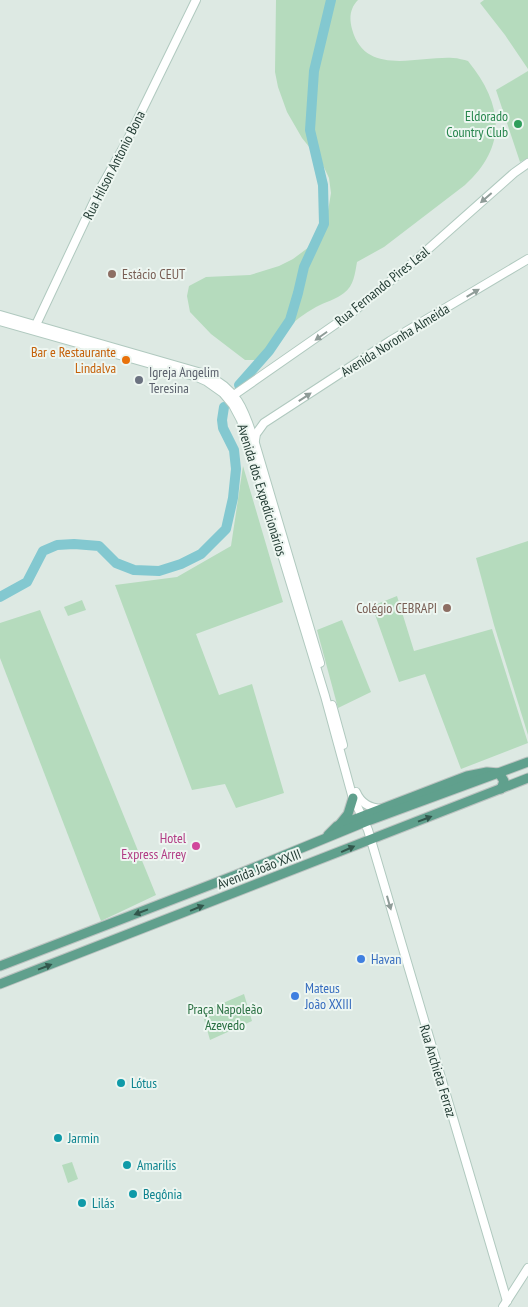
<svg xmlns="http://www.w3.org/2000/svg" width="528" height="1307" font-family="'PT Sans Narrow',sans-serif">
  <style>
    .green { fill: #b5dbbd }
    .lines { fill: none; stroke-linecap: round; stroke-linejoin: round }
    .river { stroke: #83c8d0; stroke-width: 10 }
    .secondary-casing { stroke: #b0c9bf; stroke-width: 10 }
    .primary-casing { stroke: #bcc3c1; stroke-width: 11 }
    .secondary { stroke: #fff; stroke-width: 8 }
    .primary { stroke: #60a08d; stroke-width: 9 }
    .oneway { fill: #8f9c98 }
    .oneway2 { fill: #32574c }
    .leisure-dot { fill: #2e9e5b; stroke: #edf6f1; stroke-width: 2 }
    .education-dot { fill: #8d6e63; stroke: #edf6f1; stroke-width: 2 }
    .food-dot { fill: #e8710a; stroke: #edf6f1; stroke-width: 2 }
    .worship-dot { fill: #6b7280; stroke: #edf6f1; stroke-width: 2 }
    .hotel-dot { fill: #d1479c; stroke: #edf6f1; stroke-width: 2 }
    .shop-dot { fill: #3f7fe0; stroke: #edf6f1; stroke-width: 2 }
    .culture-dot { fill: #0f9aa8; stroke: #edf6f1; stroke-width: 2 }
    .labels { text-anchor: middle; stroke-width: 4; stroke-linejoin: round; paint-order: stroke }
    .leisure-label { font-size: 14px; fill: #27864d; stroke: #edf6f1; text-anchor: end }
    .street-label { font-size: 14px; fill: #1f3830; stroke: #edf6f1 }
    .education-label { font-size: 14px; fill: #785e54; stroke: #edf6f1; text-anchor: start }
    .food-label { font-size: 14px; fill: #c56008; stroke: #edf6f1; text-anchor: end }
    .worship-label { font-size: 14px; fill: #5b616d; stroke: #edf6f1; text-anchor: start }
    .hotel-label { font-size: 14px; fill: #b23c85; stroke: #edf6f1; text-anchor: end }
    .shop-label { font-size: 14px; fill: #366cbe; stroke: #edf6f1; text-anchor: start }
    .park-label { font-size: 14px; fill: #296f41; stroke: #edf6f1 }
    .culture-label { font-size: 14px; fill: #0d838f; stroke: #edf6f1; text-anchor: start }
  </style>
  <rect width="100%" height="100%" fill="#dde9e3"/>
  <!-- green -->
  <g class="green">
    <path d="M 276,0 L 358,0 C 350,8 349,18 352,29 C 365,77 417,56 453,58 C 458,58 464,60 468,61 C 503,104 508,146 465,185 L 384,247 L 357,262 C 355,273 354,286 344,293 C 337,299 325,302 316,307 C 292,320 274,341 255,360 L 245,360 L 211,334 L 190,312 L 187,296 L 189,286 L 206,277 L 250,275 L 279,266 L 293,259 L 309,247 L 318,236 L 326,223 L 331,193 L 329,178 L 322,163 L 302,138 L 287,112 L 278,87 L 275,72 Z"/>
    <polygon points="484,0 528,0 528,69 505,35 480,3"/>
    <polygon points="528,71 528,158 520,162 496,90"/>
    <polygon points="243,466 283,602 196,634 219,695 252,684 284,793 236,808 225,784 192,790 115,585 177,577 231,546"/>
    <polygon points="528,541 528,735 494,625 476,558"/>
    <polygon points="397,596 414,651 492,629 528,743 461,769 425,674 399,682 372,606"/>
    <polygon points="82,600 86,610 68,616 64,607"/>
    <polygon points="40,610 156,895 101,921 0,658 0,623"/>
    <polygon points="342,620 371,692 338,708 317,630"/>
    <polygon points="244,994 252,1021 210,1040 202,1012"/>
    <polygon points="72,1162 78,1179 68,1183 62,1165"/>
  </g>
  <g class="lines">
    <!-- river -->
    <g class="river">
      <polyline points="239,385 269,351 290,320 298,293 304,267 324,224 323,185 310,130 314,71 331,0"/>
      <polyline points="0,597 27,582 43,551 57,545 74,544 99,546 116,563 134,570 159,571 181,564 201,554 226,529 233,498 236,469 234,450 223,428 222,420 224,407"/>
    </g>
    <!-- secondary casing -->
    <g class="secondary-casing">
      <g id="secondary">
        <path d="M 0,315 L 205,374 C 237,389 244,409 254,440 L 320,663"/>
        <polyline points="0,321 197,377 206,381 223,393 233,405 241,420 325,696 352,795 368,830 507,1301"/>
        <polyline points="34,329 99,191 127,141 196,0"/>
        <polyline points="231,397 353,312 417,259 514,173 528,163"/>
        <polyline points="255,440 256,434 264,423 390,341 528,259"/>
        <polyline points="332,705 343,745"/>
        <path d="M 356,792 C 361,804 370,808 382,809"/>
        <polyline points="503,1307 528,1268"/>
      </g>
    </g>
    <!-- primary casing -->
    <g class="primary-casing">
      <g id="primary">
        <polyline points="340,824 348,814 353,798"/>
        <polyline points="328,835 337,826 467,776 487,772 499,773 504,781 501,789"/>
        <polyline points="0,966 236,875 365,822 528,762"/>
        <polyline points="0,984 528,778"/>
      </g>
    </g>
    <!-- secondary -->
    <use href="#secondary" class="secondary"/>
    <!-- primary -->
    <use href="#primary" class="primary"/>
  </g>
  <!-- one-way arrows -->
  <defs><path id="oneway-solid" d="M-6-.8H1V-3.2L6.5 0L1 3.2V.8H-6Z" transform="scale(1.25)"/></defs>
  <g class="oneway">
    <use href="#oneway-solid" transform="translate(486 198) rotate(139)"/>
    <use href="#oneway-solid" transform="translate(473 293) rotate(-31)"/>
    <use href="#oneway-solid" transform="translate(321 336) rotate(145)"/>
    <use href="#oneway-solid" transform="translate(305 397) rotate(-33)"/>
    <use href="#oneway-solid" transform="translate(389 903) rotate(74)"/>
  </g>
  <g class="oneway2">
    <use href="#oneway-solid" transform="translate(425 819) rotate(-21)"/>
    <use href="#oneway-solid" transform="translate(348 849) rotate(-24)"/>
    <use href="#oneway-solid" transform="translate(197 908) rotate(-22)"/>
    <use href="#oneway-solid" transform="translate(141 912) rotate(159)"/>
    <use href="#oneway-solid" transform="translate(45 967) rotate(-21)"/>
  </g>
  <!-- markers -->
  <circle class="leisure-dot" cx="518" cy="124" r="5"/>
  <g class="education-dot">
    <circle cx="112" cy="274" r="5"/>
    <circle cx="447" cy="608" r="5"/>
  </g>
  <circle class="food-dot" cx="126" cy="360" r="5"/>
  <circle class="worship-dot" cx="139" cy="380" r="5"/>
  <circle class="hotel-dot" cx="196" cy="846" r="5"/>
  <g class="shop-dot">
    <circle cx="361" cy="959" r="5"/>
    <circle cx="295" cy="996" r="5"/>
  </g>
  <g class="culture-dot">
    <circle cx="121" cy="1083" r="5"/>
    <circle cx="58" cy="1138" r="5"/>
    <circle cx="127" cy="1165" r="5"/>
    <circle cx="133" cy="1194" r="5"/>
    <circle cx="82" cy="1203" r="5"/>
  </g>
  <g class="labels">
    <!-- leisure labels -->
    <g class="leisure-label">
      <text x="508" y="121">Eldorado<tspan x="508" dy="16">Country Club</tspan></text>
    </g>
    <!-- street labels -->
    <g class="street-label">
      <text transform="translate(114 165) rotate(-63)" y="5">Rua Hilson Antonio Bona</text>
      <text transform="translate(382 286) rotate(-39)" y="5">Rua Fernando Pires Leal</text>
      <text transform="translate(395 340) rotate(-32)" y="5">Avenida Noronha Almeida</text>
      <text transform="translate(262 490) rotate(73)" y="5">Avenida dos Expedicionários</text>
      <text transform="translate(259 869) rotate(-21)" y="5">Avenida João XXIII</text>
      <text transform="translate(438 1071) rotate(73)" y="5">Rua Anchieta Ferraz</text>
    </g>
    <!-- education labels -->
    <g class="education-label">
      <text x="122" y="279">Estácio CEUT</text>
      <text x="437" y="613" text-anchor="end">Colégio CEBRAPI</text>
    </g>
    <!-- food labels -->
    <g class="food-label">
      <text x="116" y="357">Bar e Restaurante<tspan x="116" dy="16">Lindalva</tspan></text>
    </g>
    <!-- worship labels -->
    <g class="worship-label">
      <text x="149" y="377">Igreja Angelim<tspan x="149" dy="16">Teresina</tspan></text>
    </g>
    <!-- hotel labels -->
    <g class="hotel-label">
      <text x="186" y="843">Hotel<tspan x="186" dy="16">Express Arrey</tspan></text>
    </g>
    <!-- shop labels -->
    <g class="shop-label">
      <text x="371" y="964">Havan</text>
      <text x="305" y="993">Mateus<tspan x="305" dy="16">João XXIII</tspan></text>
    </g>
    <!-- park labels -->
    <g class="park-label">
      <text x="225" y="1014">Praça Napoleão<tspan x="225" dy="16">Azevedo</tspan></text>
    </g>
    <!-- culture labels -->
    <g class="culture-label">
      <text x="131" y="1088">Lótus</text>
      <text x="68" y="1143">Jarmin</text>
      <text x="137" y="1170">Amarilis</text>
      <text x="143" y="1199">Begônia</text>
      <text x="92" y="1208">Lilás</text>
    </g>
  </g>
</svg>
